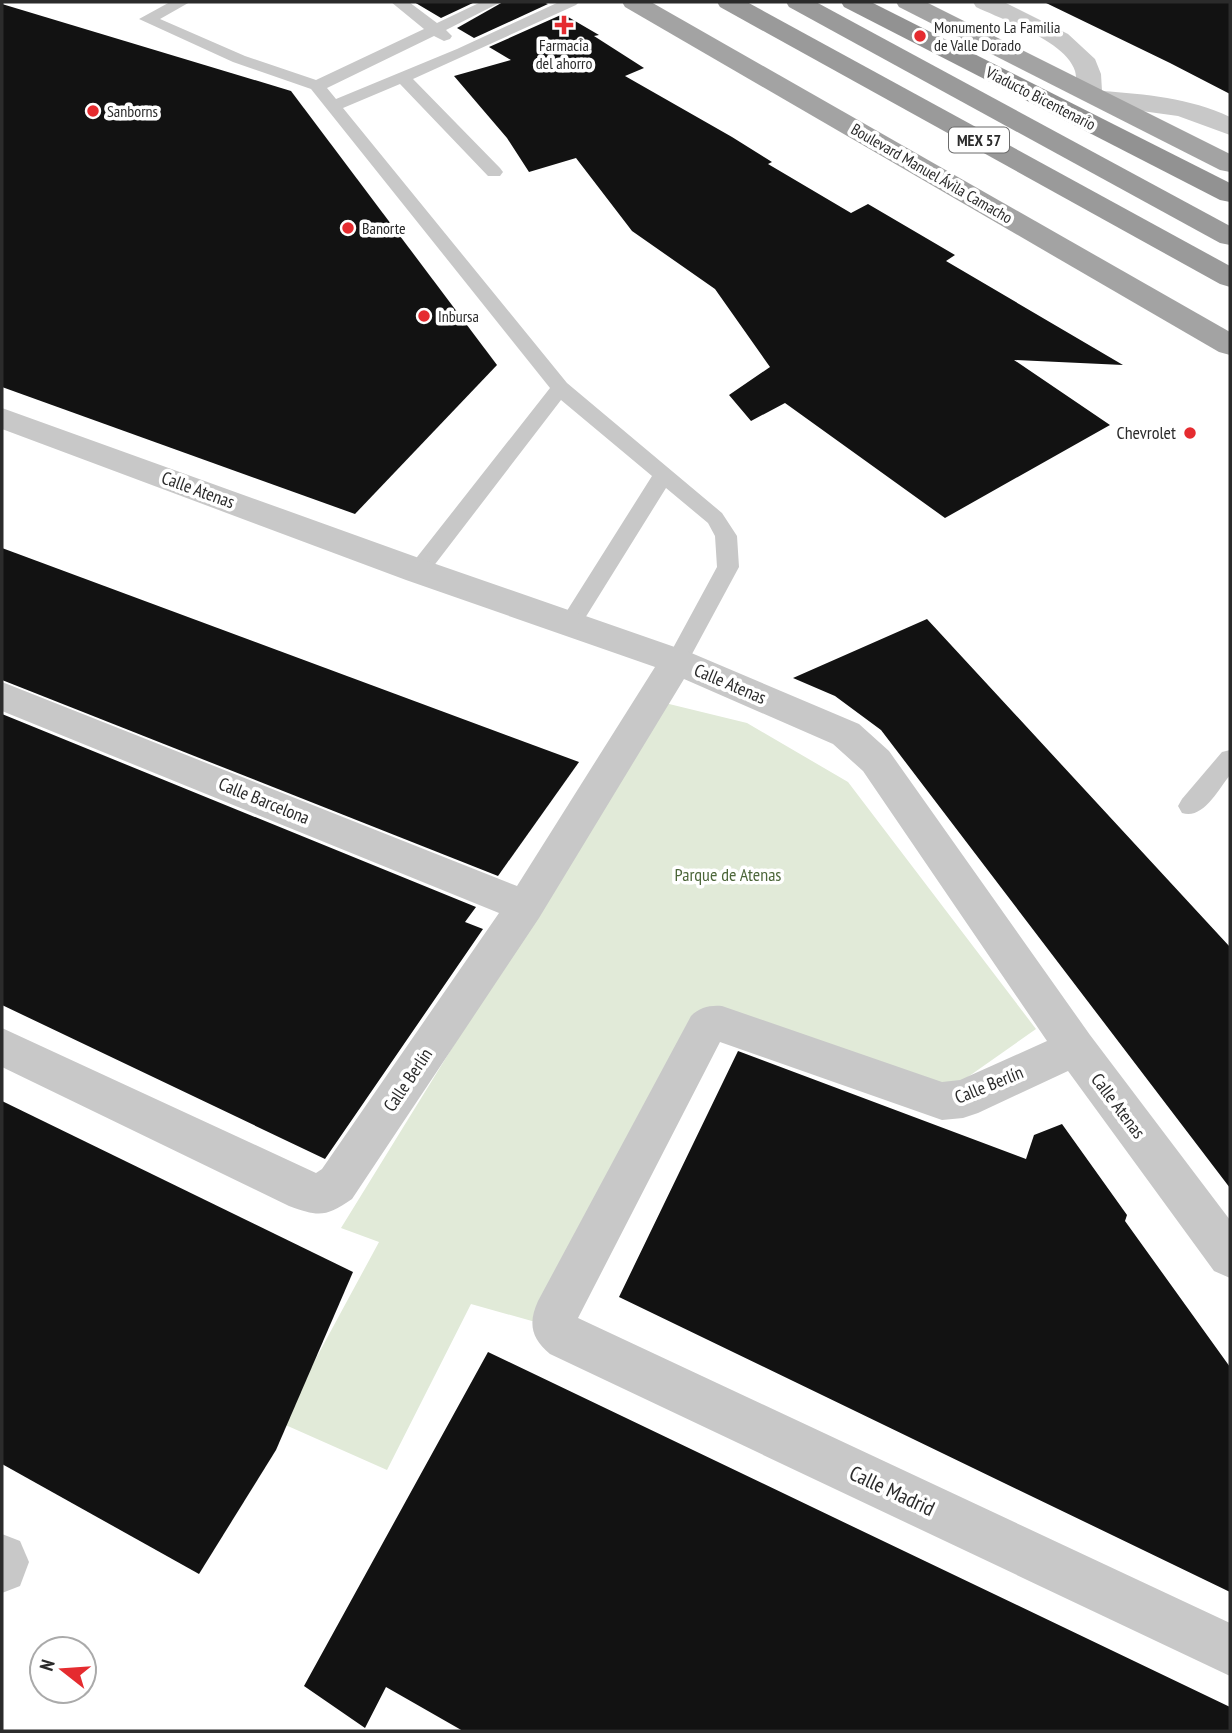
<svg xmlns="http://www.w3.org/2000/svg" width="1232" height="1733" font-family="'PT Sans Narrow',sans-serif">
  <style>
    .green { fill: #e1ead8 }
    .building { fill: #121212 }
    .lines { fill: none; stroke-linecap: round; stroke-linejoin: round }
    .service { fill: #c8c8c8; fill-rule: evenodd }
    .minor { fill: #c8c8c8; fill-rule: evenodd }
    .primary { fill: #a3a3a3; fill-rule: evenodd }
    .trunk { fill: #9a9a9a; fill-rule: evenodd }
    .motorway { fill: #929292; fill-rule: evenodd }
    .poi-dot { fill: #e52b2f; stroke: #fff; stroke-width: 2.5 }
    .labels { text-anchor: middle; stroke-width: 7; stroke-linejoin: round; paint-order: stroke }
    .far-poi-label { font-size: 16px; fill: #2b2b2b; stroke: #fff; text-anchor: start }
    .far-street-label { font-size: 16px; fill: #2b2b2b; stroke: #fff }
    .shield { fill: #fff; stroke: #6b6b6b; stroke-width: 2 }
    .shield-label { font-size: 16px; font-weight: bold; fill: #2b2b2b }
    .poi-label { font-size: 18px; fill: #2b2b2b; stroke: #fff; text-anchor: end }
    .street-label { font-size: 18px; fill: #2b2b2b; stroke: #fff }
    .park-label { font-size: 18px; fill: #4c6639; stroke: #fff }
    .near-street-label { font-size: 21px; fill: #2b2b2b; stroke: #fff }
  </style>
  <rect width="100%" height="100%" fill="#fff"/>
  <!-- green -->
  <polygon class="green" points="665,703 747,723 848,782 1036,1029 945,1093 700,1013 539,1323 471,1304 387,1470 281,1423 379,1242 341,1228"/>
  <!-- building -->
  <g class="building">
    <polygon points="414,2 475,2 441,18"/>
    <polygon points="503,2 543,2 548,4 474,38 457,28"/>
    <polygon points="1044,2 1230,2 1230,94 1170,63"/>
    <polygon points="2,4 291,91 497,365 355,514 2,387"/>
    <polygon points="563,14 599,35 594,36 644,68 625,76 732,137 772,162 768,164 851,213 868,204 955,255 946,261 1123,365 1014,360 1110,425 945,518 785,403 751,421 729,395 770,367 715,289 632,231 576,158 529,172 507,138 454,76 511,60 489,47"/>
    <polygon points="2,548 579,762 498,876 2,680"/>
    <polygon points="927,619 1230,947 1230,1188 881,730 835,696 793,678"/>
    <polygon points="2,714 476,907 465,922 483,929 325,1159 2,1005"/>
    <polygon points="738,1051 1026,1159 1034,1135 1062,1124 1127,1215 1125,1221 1230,1367 1230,1592 619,1297"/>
    <polygon points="2,1101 353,1272 276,1450 199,1574 2,1464"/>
    <polygon points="488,1352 1230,1707 1230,1731 463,1731 386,1687 365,1728 304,1686"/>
  </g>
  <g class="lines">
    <!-- service -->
    <g class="service">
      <polygon points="170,2 190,2 160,19 245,56 316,80 424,29 391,2 409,2 437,23 481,2 501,2 446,30 452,36 450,39 444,41 434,36 327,88 336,99 457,49 559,2 579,2 576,5 413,79 500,168 503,172 500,176 488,176 400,84 343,108 567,383 722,513 737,536 739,567 685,667 677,669 669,667 666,661 717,567 715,536 708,523 666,488 577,631 569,633 561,631 558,625 652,476 561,400 426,576 418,579 410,576 407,571 410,566 550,388 311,89 233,62 139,19"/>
      <path d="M 1230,750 L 1230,775 C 1218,790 1203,820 1182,813 L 1178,806 L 1182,799 L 1222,752 Z"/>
    </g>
    <!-- minor -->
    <g class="minor">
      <path d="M 973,2 L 1004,2 L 1068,34 L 1095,59 L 1101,74 L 1102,91 C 1145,94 1190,98 1230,117 L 1230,135 L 1178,116 L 1091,104 L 1076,93 C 1076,86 1077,78 1075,71 C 1066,41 1003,20 976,7 Z"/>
      <path d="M 2,408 L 430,562 L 689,652 L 859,724 L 889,751 L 1090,1035 L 1230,1220 L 1230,1278 L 1214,1271 L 1068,1071 L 978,1113 L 963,1118 L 942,1120 L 720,1042 L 578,1318 L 1230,1623 L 1230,1676 L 550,1354 C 531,1338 528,1323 538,1301 L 691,1016 C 700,1007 710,1005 722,1006 L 942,1082 L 960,1080 L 1047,1041 L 863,771 L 833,744 L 684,679 L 539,918 L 352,1199 C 326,1217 319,1217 289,1206 L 2,1067 L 2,1028 L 316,1173 L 322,1169 L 499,913 L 2,711 L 2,682 L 517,886 L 655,667 L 406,580 L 2,429 Z"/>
      <polygon points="2,1534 20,1541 29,1562 20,1586 2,1593"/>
    </g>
    <!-- primary -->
    <g class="primary">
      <polygon points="622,2 651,2 1230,332 1230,355 1219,352 625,7"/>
      <polygon points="896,2 926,2 1230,154 1230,172 1220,170 899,7"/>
    </g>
    <!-- trunk -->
    <g class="trunk">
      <polygon points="717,2 747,2 1230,266 1230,287 1220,284 720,7"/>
      <polygon points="786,2 816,2 1230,226 1230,245 1220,243 789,7"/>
    </g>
    <!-- motorway -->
    <polygon class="motorway" points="841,2 871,2 1230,183 1230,202 1220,200 844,7"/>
  </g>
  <!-- markers -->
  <g class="poi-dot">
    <path d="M560.5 14.5h7v7h7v7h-7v7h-7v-7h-7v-7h7z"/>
    <circle cx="920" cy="36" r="7"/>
    <circle cx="93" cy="111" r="7"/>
    <circle cx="348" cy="228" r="7"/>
    <circle cx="424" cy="316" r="7"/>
    <circle cx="1190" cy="433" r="7"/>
  </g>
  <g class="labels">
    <!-- far-poi labels -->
    <g class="far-poi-label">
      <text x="934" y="33">Monumento La Familia<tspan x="934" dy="18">de Valle Dorado</tspan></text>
      <text x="564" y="51" text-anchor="middle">Farmacia<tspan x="564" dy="18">del ahorro</tspan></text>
      <text x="107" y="117">Sanborns</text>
      <text x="362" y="234">Banorte</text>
      <text x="438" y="322">Inbursa</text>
    </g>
    <!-- far-street labels -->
    <g class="far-street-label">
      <text transform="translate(1041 98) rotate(27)" y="6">Viaducto Bicentenario</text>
      <text transform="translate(932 173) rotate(30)" y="6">Boulevard Manuel Ávila Camacho</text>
    </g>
    <!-- shield labels -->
    <rect class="shield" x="949" y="127.5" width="60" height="25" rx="5"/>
    <g class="shield-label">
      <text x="979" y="146">MEX 57</text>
    </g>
    <!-- poi labels -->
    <g class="poi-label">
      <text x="1176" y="439">Chevrolet</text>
    </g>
    <!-- street labels -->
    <g class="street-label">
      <text transform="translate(198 490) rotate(20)" y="6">Calle Atenas</text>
      <text transform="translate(730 684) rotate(23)" y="6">Calle Atenas</text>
      <text transform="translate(264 801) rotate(22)" y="6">Calle Barcelona</text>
      <text transform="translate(408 1080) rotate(-56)" y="6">Calle Berlín</text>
      <text transform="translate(989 1085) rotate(-22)" y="6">Calle Berlín</text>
      <text transform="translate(1118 1106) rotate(53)" y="6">Calle Atenas</text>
    </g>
    <!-- park labels -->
    <g class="park-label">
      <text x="728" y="881">Parque de Atenas</text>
    </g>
    <!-- near-street labels -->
    <g class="near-street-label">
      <text transform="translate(892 1491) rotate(25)" y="7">Calle Madrid</text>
    </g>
  </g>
  <!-- border -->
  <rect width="1232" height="1733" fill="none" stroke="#2b2b2b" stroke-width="7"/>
  <!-- north arrow -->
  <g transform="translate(63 1670) rotate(287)"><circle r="33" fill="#ffffff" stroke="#aaaaaa" stroke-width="2"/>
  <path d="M0-5L12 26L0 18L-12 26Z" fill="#e52b2f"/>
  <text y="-10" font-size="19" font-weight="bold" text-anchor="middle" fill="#2b2b2b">N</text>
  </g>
</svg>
